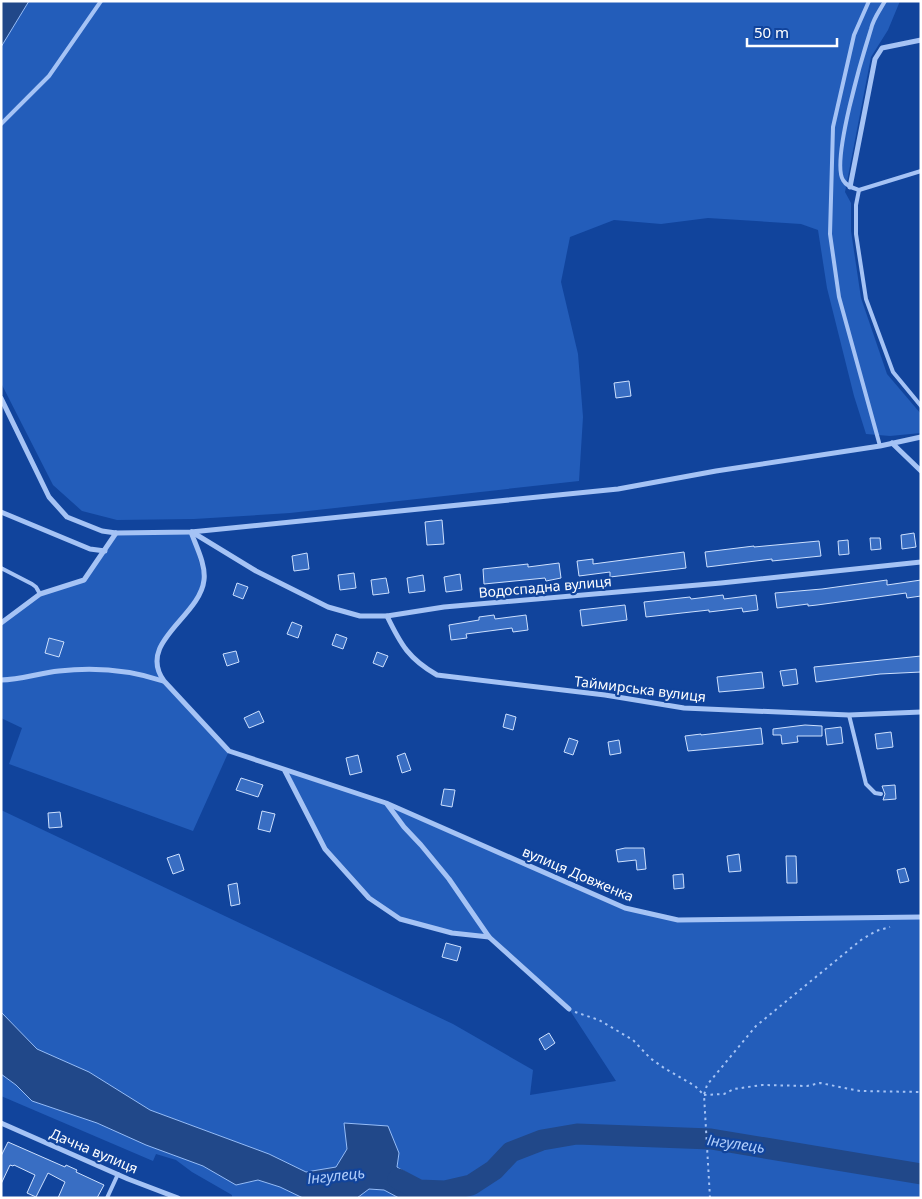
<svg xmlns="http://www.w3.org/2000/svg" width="922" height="1199" font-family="'Noto Sans',sans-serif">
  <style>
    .green { fill: #235dba }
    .water { fill: #214889; stroke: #96bdf8 }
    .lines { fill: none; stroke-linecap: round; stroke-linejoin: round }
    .river { stroke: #214889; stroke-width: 21 }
    .building { fill: #396ec3; stroke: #cde0fe }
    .path { stroke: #a5c3f5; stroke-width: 2; stroke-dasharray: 2.5 4; stroke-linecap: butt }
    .service { stroke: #a5c3f5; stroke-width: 4 }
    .minor { stroke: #a5c3f5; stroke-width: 5 }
    .labels { text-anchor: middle; stroke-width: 4.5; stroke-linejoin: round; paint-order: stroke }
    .street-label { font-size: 14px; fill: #fff; stroke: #11449c }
    .water-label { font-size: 15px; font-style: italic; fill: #b1cefb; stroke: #11449c }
  </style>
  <rect width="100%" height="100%" fill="#11449c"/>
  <!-- green -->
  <g class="green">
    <polygon points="29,1 900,1 888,30 871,57 845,192 851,203 851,231 861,298 887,374 921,414 921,433 890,436 866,434 854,396 827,288 818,230 801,224 708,218 661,224 614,220 570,237 561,282 578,354 583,417 579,481 290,513 194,519 117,520 82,511 53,485 1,383 1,47"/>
    <polygon points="191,532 204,580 200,596 157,653 157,672 229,751 193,831 9,764 22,728 1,718 1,623 40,594 84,580 116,533"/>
    <polygon points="285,771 386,803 625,908 678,920 921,917 921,1198 422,1198 426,1183 413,1177 397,1167 399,1153 347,1149 336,1167 306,1172 269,1154 150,1110 89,1072 37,1049 1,1012 1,810 453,1024 533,1070 530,1095 616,1081 569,1009 489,937 452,933 400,919 369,898 325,849"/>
    <polygon points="1,1074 16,1085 32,1101 97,1123 146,1145 203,1166 236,1185 258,1180 280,1187 303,1198 232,1198 232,1195 192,1172 176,1160 156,1154 153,1161 1,1096"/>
    <polygon points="369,1189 384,1190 399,1198 357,1198"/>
  </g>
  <!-- water -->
  <g class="water">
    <polygon points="1,1 29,1 1,47"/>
    <polygon points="1,1012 37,1049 89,1072 150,1110 269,1154 306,1172 336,1167 347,1149 344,1123 388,1126 399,1153 397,1167 413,1177 426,1183 422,1198 399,1198 384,1190 369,1189 357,1198 303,1198 280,1187 258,1180 236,1185 203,1166 146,1145 97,1123 32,1101 16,1085 1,1074"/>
  </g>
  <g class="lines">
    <!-- river -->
    <polyline class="river" points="398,1179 419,1190 445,1191 471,1185 494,1170 511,1152 542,1140 577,1134 711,1139 921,1174"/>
  </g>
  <!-- building -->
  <g class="building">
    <polygon points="629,381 631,396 616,398 614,383"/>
    <polygon points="442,520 444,544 427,545 425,522"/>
    <polygon points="914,533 916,547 902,549 901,535"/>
    <polygon points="870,538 880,538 881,549 871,550"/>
    <polygon points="848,540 849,554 839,555 838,541"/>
    <polygon points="819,541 821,556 772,561 772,559 707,567 705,552 754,546 754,547"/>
    <polygon points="684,552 686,568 610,577 610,572 579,576 577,561 593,559 593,564"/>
    <polygon points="307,553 309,569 294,571 292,556"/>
    <polygon points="559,563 561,578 546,581 545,578 484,584 483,569 528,564 528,567"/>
    <polygon points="354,573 356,588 340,590 338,575"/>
    <polygon points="460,574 462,590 446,592 444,577"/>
    <polygon points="423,575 425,591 409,593 407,578"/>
    <polygon points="386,578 389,593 373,595 371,580"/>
    <polygon points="887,580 887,585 921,580 921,596 907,598 906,593 817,605 808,606 808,604 777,608 775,593 822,589"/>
    <polygon points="237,583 248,587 243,599 233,595"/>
    <polygon points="723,595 724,599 756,595 758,610 743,612 742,608 709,612 709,610 646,617 644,602 690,597 691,599"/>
    <polygon points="625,605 627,620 582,626 580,610"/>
    <polygon points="494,615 495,619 526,615 528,630 513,632 512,628 466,634 467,638 451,640 449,625 479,620 479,617"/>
    <polygon points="292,622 302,626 298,638 287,634"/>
    <polygon points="336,634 347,638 343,649 332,645"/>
    <polygon points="49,638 64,642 59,657 45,653"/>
    <polygon points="236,651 239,662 227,666 223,654"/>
    <polygon points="377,652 388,656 383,667 373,663"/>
    <polygon points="921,656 921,672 880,674 816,682 814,667"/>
    <polygon points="796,669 798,684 783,686 780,671"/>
    <polygon points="762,672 764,688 719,692 717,677"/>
    <polygon points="259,711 264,722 249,728 244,718"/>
    <polygon points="506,714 516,717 513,730 503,727"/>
    <polygon points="805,725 822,726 822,736 797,736 798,742 782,744 781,735 773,735 773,729"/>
    <polygon points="841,727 843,743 827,745 825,729"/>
    <polygon points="761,728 763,744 688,751 685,736 701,734 701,735"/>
    <polygon points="891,732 893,747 877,749 875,734"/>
    <polygon points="569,738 578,741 573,755 564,752"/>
    <polygon points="619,740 621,753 610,755 608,742"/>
    <polygon points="405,753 411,770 402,773 397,756"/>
    <polygon points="358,755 362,772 350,775 346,758"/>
    <polygon points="241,778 263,785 258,797 236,790"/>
    <polygon points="895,785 896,799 883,800 885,794 882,786"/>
    <polygon points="444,789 455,790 452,807 441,805"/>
    <polygon points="262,811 275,814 270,832 258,829"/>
    <polygon points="60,812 62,827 49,828 48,813"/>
    <polygon points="625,848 644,848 646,869 637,870 636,860 618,862 616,850"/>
    <polygon points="179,854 184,870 173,874 167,858"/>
    <polygon points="739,854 741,871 729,872 727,856"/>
    <polygon points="786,856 796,856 797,883 787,883"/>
    <polygon points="905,868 909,881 900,883 897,870"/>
    <polygon points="683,874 684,888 674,889 673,875"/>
    <polygon points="237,883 240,904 231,906 228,885"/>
    <polygon points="446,943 461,947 457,961 442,957"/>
    <polygon points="549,1033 555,1043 545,1050 539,1039"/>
    <polygon points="8,1142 65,1167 66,1165 77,1170 76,1172 104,1185 97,1198 58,1198 65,1182 48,1173 36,1197 27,1193 35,1175 14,1165 13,1166 10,1165 1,1184 1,1156"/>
  </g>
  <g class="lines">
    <!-- path -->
    <g class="path">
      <polyline points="575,1012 599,1020 633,1040 650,1058 664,1068 695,1086 704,1095"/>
      <polyline points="704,1095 724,1094 734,1089 762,1085 807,1086 820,1083 860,1091 921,1092"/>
      <polyline points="710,1198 704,1095 707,1085 756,1026 861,940 876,931 890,927"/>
    </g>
    <!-- service -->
    <g class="service">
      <polyline points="869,1 854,35 833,127 830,234 839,297 880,446"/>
      <polyline points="1,124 49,76 101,1"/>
      <polyline points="921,171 859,190 856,205 856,234 866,299 893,372 921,406"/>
      <path d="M 859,190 C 853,188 846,186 843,180 C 831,161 863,54 871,29 C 873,19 880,10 885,1"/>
      <polyline points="1,568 32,584 36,587 40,594"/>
      <polyline points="849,715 866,784 875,793 881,794"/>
      <polyline points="107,1198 118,1174"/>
    </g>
    <!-- minor -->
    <g class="minor">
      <polyline points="850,187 875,59 882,48 921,40"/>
      <polyline points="1,398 49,497 67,517 102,531 116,533 191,532 618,489 716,471 880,446 921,437"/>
      <polyline points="892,443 921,471"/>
      <polyline points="1,512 90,549 105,551"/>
      <path d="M 191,532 C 196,546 206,565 204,580 C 200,617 136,642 164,681 L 229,751 L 386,803 L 625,908 L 678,920 L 921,917"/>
      <polyline points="192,532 256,571 328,607 360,616 387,616 444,607 721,583 921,562"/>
      <path d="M 387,616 C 401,645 409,659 437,675 L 605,695 L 684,708 L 849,715 L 921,712"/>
      <polyline points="1,623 40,594 84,580 116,533"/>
      <path d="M 1,680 C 21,680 39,673 59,671 C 94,667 130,670 163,681"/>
      <polyline points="285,771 325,849 369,898 400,919 452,933 489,937"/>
      <polyline points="387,804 404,827 421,845 449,879 489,937 569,1009"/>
      <polyline points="1,1123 128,1179 178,1198"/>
    </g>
  </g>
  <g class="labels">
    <!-- street labels -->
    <g class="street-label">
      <text transform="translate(545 587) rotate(-5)" y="5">Водоспадна вулиця</text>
      <text transform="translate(640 689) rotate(7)" y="5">Таймирська вулиця</text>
      <text transform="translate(578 874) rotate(23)" y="5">вулиця Довженка</text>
      <text transform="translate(94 1151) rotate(23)" y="5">Дачна вулиця</text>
    </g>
    <!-- water labels -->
    <g class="water-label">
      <text transform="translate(736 1144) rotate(8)" y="5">Інгулець</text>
      <text transform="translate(336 1176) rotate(-6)" y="5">Інгулець</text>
    </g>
  </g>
  <!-- border -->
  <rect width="922" height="1199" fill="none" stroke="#ffffff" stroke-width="5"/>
  <!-- scale -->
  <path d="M747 38v8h90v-8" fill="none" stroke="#ffffff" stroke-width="2.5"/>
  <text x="754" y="38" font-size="15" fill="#ffffff" stroke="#11449c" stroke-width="4" paint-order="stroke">50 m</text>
</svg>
